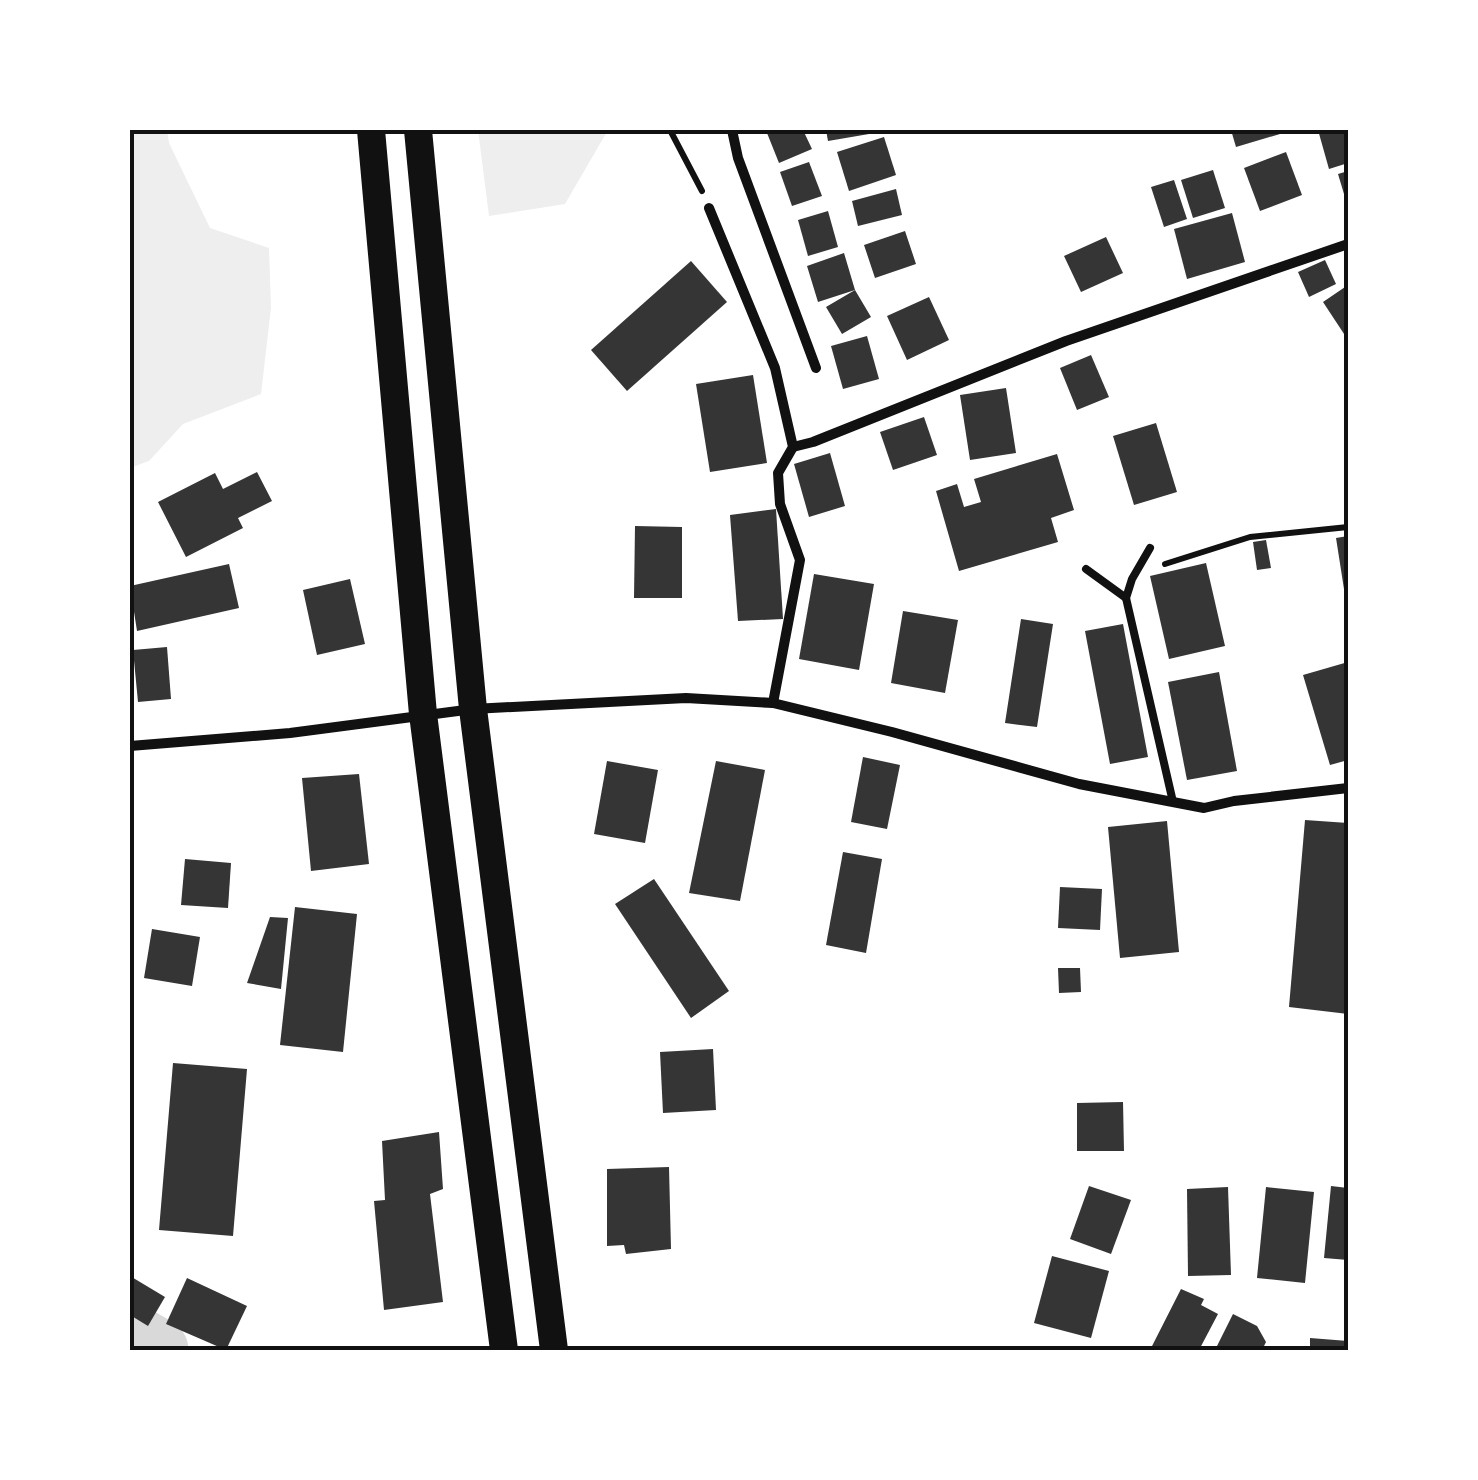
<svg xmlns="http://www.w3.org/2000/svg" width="1478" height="1480" font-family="'Source Sans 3',sans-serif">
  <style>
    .green { fill: #eee }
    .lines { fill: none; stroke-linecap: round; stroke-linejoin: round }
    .river { stroke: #d9d9d9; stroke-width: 65 }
    .building { fill: #353535 }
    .path { stroke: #111; stroke-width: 6 }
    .service { stroke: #111; stroke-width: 8 }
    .minor { stroke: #111; stroke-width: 10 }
    .trunk { stroke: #111; stroke-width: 28 }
    .neatline { fill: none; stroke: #111; stroke-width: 4 }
  </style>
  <rect width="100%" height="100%" fill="#fff"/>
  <!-- green -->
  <g class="green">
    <polygon points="130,130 167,130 169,143 210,228 269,248 271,308 261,394 183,424 149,461 130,468"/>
    <polygon points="478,130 608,130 565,204 489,216"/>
  </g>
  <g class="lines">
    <!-- river -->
    <polyline class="river" points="130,1335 156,1350"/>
  </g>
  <!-- building -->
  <g class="building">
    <polygon points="774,130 803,130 812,149 779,163 767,133"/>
    <polygon points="826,130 869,130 869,134 828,141"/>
    <polygon points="1231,130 1279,130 1280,134 1236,147"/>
    <polygon points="1318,130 1348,130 1348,163 1329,169"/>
    <polygon points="884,137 896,175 849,191 837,152"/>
    <polygon points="1286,152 1302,195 1260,211 1244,168"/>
    <polygon points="809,162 822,196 792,206 780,172"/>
    <polygon points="1213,170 1225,208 1193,218 1181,180"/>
    <polygon points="1348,171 1348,204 1347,204 1338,174"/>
    <polygon points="1174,180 1187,219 1164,227 1151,187"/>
    <polygon points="896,189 902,215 858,226 852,201"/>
    <polygon points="828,211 838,247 808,256 798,220"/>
    <polygon points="1232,213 1245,262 1187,279 1174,229"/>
    <polygon points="905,231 916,264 875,278 864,245"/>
    <polygon points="1106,237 1123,273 1081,292 1064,256"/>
    <polygon points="844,253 855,290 871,317 842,334 826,307 855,290 818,302 807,266"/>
    <polygon points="1325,260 1336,284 1309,297 1298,272"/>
    <polygon points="691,261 727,302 627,391 591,350"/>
    <polygon points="1348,285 1348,340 1323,302"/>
    <polygon points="929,297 949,340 907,360 887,316"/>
    <polygon points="867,336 879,379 843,389 831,346"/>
    <polygon points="1091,355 1109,397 1077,410 1060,368"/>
    <polygon points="753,375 767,463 710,472 696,384"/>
    <polygon points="1006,388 1016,453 970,460 960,395"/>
    <polygon points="924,417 937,455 893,470 880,432"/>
    <polygon points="1156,423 1177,492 1134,505 1113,436"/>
    <polygon points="830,453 845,506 809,517 794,464"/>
    <polygon points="1057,454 1074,510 1051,518 1058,542 959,571 936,491 957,484 964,507 981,502 974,479"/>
    <polygon points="257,472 272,501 238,518 243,528 186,557 158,502 215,473 223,489"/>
    <polygon points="776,509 783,619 738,621 730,515"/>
    <polygon points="635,526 682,527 682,598 634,598"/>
    <polygon points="1348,536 1348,601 1346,602 1336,538"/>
    <polygon points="1266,540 1271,568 1257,570 1253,542"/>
    <polygon points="1206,563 1225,646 1169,659 1150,576"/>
    <polygon points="229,564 239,608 137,631 130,586"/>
    <polygon points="814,574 874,584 859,670 799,659"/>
    <polygon points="350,579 365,644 317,655 303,590"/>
    <polygon points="903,611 958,620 945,693 891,683"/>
    <polygon points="1021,619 1053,624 1037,727 1005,723"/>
    <polygon points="1123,624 1148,757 1110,764 1085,631"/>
    <polygon points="167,647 171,699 138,702 133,650"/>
    <polygon points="1348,662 1348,760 1330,765 1303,675"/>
    <polygon points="1219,672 1237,771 1187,780 1168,682"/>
    <polygon points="863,757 900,765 887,829 851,822"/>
    <polygon points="607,761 658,770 645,843 594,834"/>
    <polygon points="716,761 765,770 740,901 689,893"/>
    <polygon points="359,774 369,864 311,871 302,778"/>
    <polygon points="1305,820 1348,823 1348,1014 1289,1007"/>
    <polygon points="1167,821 1179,952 1120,958 1108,827"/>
    <polygon points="843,852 882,859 866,953 826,945"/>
    <polygon points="185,859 231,863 228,908 181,905"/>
    <polygon points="654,879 729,991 691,1018 615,904"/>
    <polygon points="1060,887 1102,889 1100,930 1058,928"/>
    <polygon points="295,907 357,914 343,1052 280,1045"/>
    <polygon points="270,917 288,918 281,989 247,983"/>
    <polygon points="152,929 200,937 192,986 144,978"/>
    <polygon points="1058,968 1080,968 1081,992 1059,993"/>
    <polygon points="713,1049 716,1110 663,1113 660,1052"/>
    <polygon points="173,1063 247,1069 233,1236 159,1230"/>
    <polygon points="1123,1102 1124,1151 1077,1151 1077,1103"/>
    <polygon points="439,1132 443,1189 430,1194 443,1302 384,1310 374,1201 385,1200 382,1141"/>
    <polygon points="669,1167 671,1249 626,1254 624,1245 607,1246 607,1169"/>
    <polygon points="1089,1186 1131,1200 1111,1254 1070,1239"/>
    <polygon points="1331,1186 1348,1188 1348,1260 1324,1258"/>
    <polygon points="1228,1187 1231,1275 1188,1276 1187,1189"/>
    <polygon points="1266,1187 1314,1192 1305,1283 1257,1278"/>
    <polygon points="1052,1256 1109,1271 1091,1338 1034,1323"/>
    <polygon points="130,1276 165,1297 148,1326 130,1315"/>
    <polygon points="187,1278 247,1306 226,1350 166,1324"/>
    <polygon points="1181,1289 1204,1299 1201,1305 1218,1314 1199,1350 1150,1350"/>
    <polygon points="1233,1314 1257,1326 1266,1342 1262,1350 1215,1350"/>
    <polygon points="1310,1338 1348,1341 1348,1350 1310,1350"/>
  </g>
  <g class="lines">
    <!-- path -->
    <g class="path">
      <polyline points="670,130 702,191"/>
      <polyline points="1165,564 1250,537 1348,527"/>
    </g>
    <!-- service -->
    <g class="service">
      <polyline points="1086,569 1126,598 1173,802"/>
      <polyline points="1126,598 1132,579 1150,548"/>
    </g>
    <!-- minor -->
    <g class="minor">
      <polyline points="732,130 738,158 816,368"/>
      <polyline points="709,208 775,368 793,447 778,473 780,504 800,560 773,703"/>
      <polyline points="793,447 813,442 1066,341 1348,244"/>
      <polyline points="130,746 290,733 473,709 686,698 773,703 892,732 1079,784 1204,808 1234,801 1348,788"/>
    </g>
    <!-- trunk -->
    <g class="trunk">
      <polyline points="371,130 423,714 504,1350"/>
      <polyline points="418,130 473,709 554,1350"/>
    </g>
  </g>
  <!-- border -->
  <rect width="1478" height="1480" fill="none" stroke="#ffffff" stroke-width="265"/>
  <rect x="132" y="132" width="1214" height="1216" class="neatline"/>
</svg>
